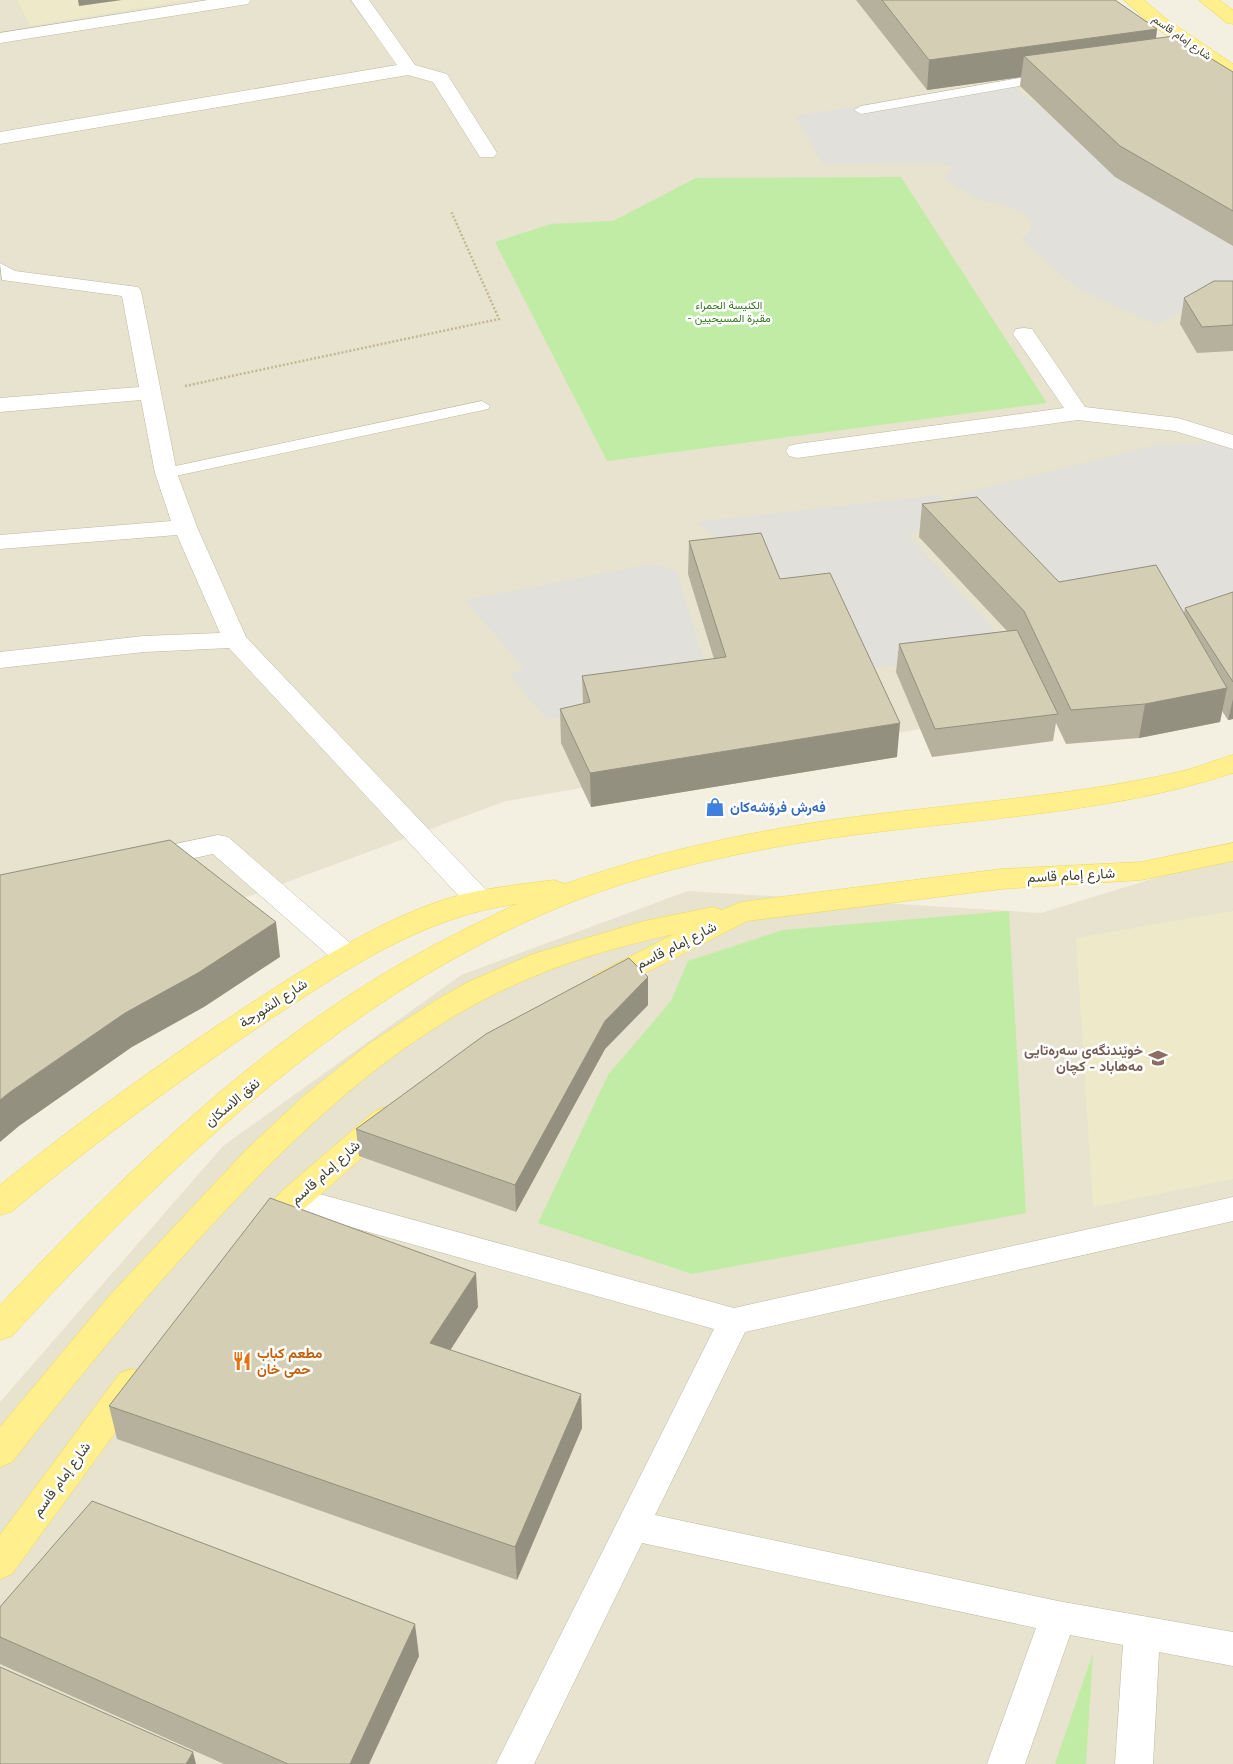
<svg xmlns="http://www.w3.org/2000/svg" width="1233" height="1764" font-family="'Nunito Sans',Vazirmatn,sans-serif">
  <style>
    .residential { fill: #e7e3ce }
    .education { fill: #ede9c9 }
    .green { fill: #c1eca5 }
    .parking { fill: #e2e0da }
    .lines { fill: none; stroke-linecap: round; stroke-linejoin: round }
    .lane-casing { stroke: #beb9a3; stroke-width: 1 }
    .street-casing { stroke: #beb9a3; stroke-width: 1 }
    .primary-casing { stroke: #efd853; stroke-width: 1 }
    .path { stroke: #c2b893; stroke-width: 2.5; stroke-dasharray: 2 2; stroke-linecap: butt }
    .lane { fill: #fff; fill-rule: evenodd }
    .street { fill: #fff; fill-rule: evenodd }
    .primary { fill: #fff08d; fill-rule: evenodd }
    .wall { fill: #b6b19c }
    .shaded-wall { fill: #94907f }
    .building { fill: #d4ceb5; stroke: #94907f }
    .labels { text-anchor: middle; stroke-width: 5; stroke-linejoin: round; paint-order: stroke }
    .far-street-label { font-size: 11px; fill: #444031; stroke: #fff }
    .far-park-label { font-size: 11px; fill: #347a20; stroke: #fff }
    .shop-label { font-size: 14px; font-weight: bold; fill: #366cbe; stroke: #fff; text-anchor: start }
    .street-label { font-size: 14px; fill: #444031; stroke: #fff }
    .education-label { font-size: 14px; font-weight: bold; fill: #785e54; stroke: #fff; text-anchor: end }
    .food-label { font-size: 14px; font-weight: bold; fill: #c56008; stroke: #fff; text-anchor: start }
  </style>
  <rect width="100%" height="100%" fill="#f3f0e1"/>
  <!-- residential -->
  <g class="residential">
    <polygon points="0,0 999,0 1233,167 1233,658 995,716 506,801 25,979 0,1003"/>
    <polygon points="1233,854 1233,1764 0,1764 0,1402 223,1146 461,975 688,891 1041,913"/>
  </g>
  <!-- education -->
  <g class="education">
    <polygon points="17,0 188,0 30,26"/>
    <polygon points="1233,911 1233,1179 1093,1207 1076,938"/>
  </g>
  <!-- green -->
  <g class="green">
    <polygon points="901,177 1047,403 607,461 495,242 551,224 613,221 696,178"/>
    <polygon points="1009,911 1026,1213 692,1274 538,1223 608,1075 671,1001 688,961 783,930"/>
    <polygon points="1093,1653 1086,1764 1055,1764"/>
  </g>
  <!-- parking -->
  <g class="parking">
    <polygon points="1007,83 1233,247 1233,297 1194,305 1157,325 1077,288 1021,239 1031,230 1031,222 1025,213 998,203 982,201 944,179 954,167 939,163 823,164 795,116"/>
    <polygon points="1216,443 1233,448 1233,616 1057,609 952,496 1156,445"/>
    <polygon points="939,495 963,522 908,534 1012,650 866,669 785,605 719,538 695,522"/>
    <polygon points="652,564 676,570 712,686 548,720 509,675 524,668 465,600"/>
  </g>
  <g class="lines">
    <!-- lane casing -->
    <g class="lane-casing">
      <g id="lane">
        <polygon points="1048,73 1053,74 1055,77 1053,80 861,114 854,110 861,106"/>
        <polygon points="482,401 490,406 488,409 166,478 160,477 158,473 160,469 166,468"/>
      </g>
    </g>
    <!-- street casing -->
    <g class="street-casing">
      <g id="street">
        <polygon points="208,0 251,0 248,4 242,5 0,43 0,33"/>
        <polygon points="351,0 369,0 415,65 447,74 497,153 494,157 480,157 433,82 408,75 0,144 0,132 397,65"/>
        <polygon points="0,263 15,271 138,287 141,291 177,473 197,527 246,637 489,893 493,900 489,907 479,910 469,907 229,648 144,652 0,668 0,652 144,636 220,633 177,535 0,549 0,535 171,521 155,473 141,400 0,412 0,398 139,387 122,296 2,280"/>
        <polygon points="1024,328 1032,329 1085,407 1178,418 1233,435 1233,449 1175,431 1078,420 797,458 789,456 786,451 789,446 797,444 1064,408 1013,334 1016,329"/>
        <polygon points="218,835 228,837 357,949 361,956 357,963 347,966 337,963 213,854 147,868 137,866 133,859 137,852"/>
        <polygon points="294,1187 734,1308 1233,1197 1233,1221 745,1332 655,1515 1058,1601 1233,1632 1233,1666 1159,1652 1153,1764 1115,1764 1123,1645 1070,1635 1025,1764 987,1764 1036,1628 642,1543 534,1764 496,1764 714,1329 283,1208 278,1199 283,1190"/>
      </g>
    </g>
    <!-- primary casing -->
    <g class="primary-casing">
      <g id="primary">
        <polygon points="1124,0 1144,0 1165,18 1233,64 1233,78 1227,76 1153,26"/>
        <polygon points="1199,0 1219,0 1233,10 1233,24 1227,23"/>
        <path d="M 1233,755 L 1233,773 C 1093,819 943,819 799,843 C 715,857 629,877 550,911 C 336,1003 167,1168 12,1336 L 0,1340 L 0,1305 C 114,1185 236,1063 380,976 C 424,949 470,926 517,904 C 424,916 343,971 266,1022 C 178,1081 93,1144 11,1212 L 0,1215 L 0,1185 C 80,1121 164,1060 250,1004 C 312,964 376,922 446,899 C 482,888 517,885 554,880 L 565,884 C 658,851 756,830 854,817 C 962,803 1072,796 1179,772 C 1197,768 1215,760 1233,755 Z"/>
        <path d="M 1233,843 L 1233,861 L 1141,880 L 1001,889 L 747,921 L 614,989 L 604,992 L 594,989 L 590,982 L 594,975 L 674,934 C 610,948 547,967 489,997 C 386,1049 301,1130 223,1213 C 148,1292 79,1377 12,1462 L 0,1467 L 0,1427 L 111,1294 L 246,1150 L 306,1094 L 370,1043 L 438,999 L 468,982 L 533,954 L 644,921 L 713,907 L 722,910 L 741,902 L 1001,869 L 1141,862 Z"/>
        <polygon points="386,1107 397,1111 401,1119 397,1127 305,1208 274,1240 263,1243 252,1240 247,1231 252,1222 283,1190 375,1111"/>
        <polygon points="132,1369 144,1373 149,1383 144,1393 12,1574 0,1579 0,1535 120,1373"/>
      </g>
    </g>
    <!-- path -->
    <polyline class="path" points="185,386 499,319 451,211"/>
    <!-- lane -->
    <use href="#lane" class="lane"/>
    <!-- street -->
    <use href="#street" class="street"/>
    <!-- primary -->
    <use href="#primary" class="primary"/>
  </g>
  <!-- wall -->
  <g class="wall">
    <polygon points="856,0 1115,0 1157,29 1156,39 1233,72 1233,246 1115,177 1020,86 1021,77 927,90"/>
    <polygon points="1232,281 1233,281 1233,351 1197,353 1180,324 1184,298"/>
    <polygon points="922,504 1059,582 1184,613 1185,608 1233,592 1233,719 1228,720 1222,711 1220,722 1139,738 1066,744 1056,723 1053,741 932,757 896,672 899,644 1007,631 919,537"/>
    <polygon points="689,541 780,579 897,757 591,807 561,743 560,709 583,704 582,676 714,659 688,574"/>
    <polygon points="648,1005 605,1049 516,1212 359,1156 356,1129"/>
    <polygon points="478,1307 450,1350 581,1394 582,1428 517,1580 117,1439 109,1406"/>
    <polygon points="0,1607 419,1656 369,1764 224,1764 0,1664"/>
  </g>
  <!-- shaded-wall -->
  <g class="shaded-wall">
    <polygon points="78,0 122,0 79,6"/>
    <polygon points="1157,29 1153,59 1024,56 1021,77 927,90 929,60"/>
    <polygon points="1227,688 1220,722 1139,738 1145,704"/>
    <polygon points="1233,699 1233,719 1228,720"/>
    <polygon points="900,723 897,757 591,807 590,773"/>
    <polygon points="276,922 280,957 204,1007 132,1047 19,1126 0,1142 0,1100 10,1092 125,1013"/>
    <polygon points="648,977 648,1005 605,1049 516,1212 515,1185 605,1021"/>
    <polygon points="476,1273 478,1307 433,1377 430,1343"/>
    <polygon points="581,1394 582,1428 517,1580 515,1547"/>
    <polygon points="415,1624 419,1656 369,1764 350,1764"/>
    <polygon points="193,1752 196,1764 186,1764"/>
  </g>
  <!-- building -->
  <g class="building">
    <polygon points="882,0 1115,0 1157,29 929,60"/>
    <polygon points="1174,36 1233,72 1233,211 1120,146 1024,56"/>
    <polygon points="1214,281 1233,281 1233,325 1202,327 1184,298"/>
    <polygon points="977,497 1059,582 1156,565 1227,688 1145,704 1071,710 1024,611 922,504"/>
    <polygon points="761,533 780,579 830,573 900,723 590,773 560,709 590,702 582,676 726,657 689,541"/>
    <polygon points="1233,592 1233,682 1185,608"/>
    <polygon points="1017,630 1058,714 935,729 899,644"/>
    <polygon points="170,840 276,922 198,973 125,1013 10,1092 0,1100 0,875"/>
    <polygon points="629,958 648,977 605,1021 515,1185 356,1129 486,1034"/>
    <polygon points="270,1198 476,1273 430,1343 581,1394 515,1547 109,1406"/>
    <polygon points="92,1501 415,1624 350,1764 288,1764 0,1637 0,1607"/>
    <polygon points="0,1667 193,1752 186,1764 0,1764"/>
  </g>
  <!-- icons -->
  <defs>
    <g id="shop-bare" transform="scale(1.5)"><path d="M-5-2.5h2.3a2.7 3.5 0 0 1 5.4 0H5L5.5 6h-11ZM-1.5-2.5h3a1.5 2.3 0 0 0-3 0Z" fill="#3f7fe0" stroke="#fff" stroke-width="2.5" paint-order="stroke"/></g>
    <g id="school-bare" transform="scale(1.5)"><path d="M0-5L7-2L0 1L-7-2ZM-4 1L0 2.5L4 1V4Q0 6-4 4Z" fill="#8d6e63" stroke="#fff" stroke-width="2.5" paint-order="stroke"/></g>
    <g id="restaurant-bare" transform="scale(1.5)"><path d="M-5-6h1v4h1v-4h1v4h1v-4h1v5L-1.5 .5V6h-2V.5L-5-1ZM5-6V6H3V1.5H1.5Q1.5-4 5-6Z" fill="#e8710a" stroke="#fff" stroke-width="2.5" paint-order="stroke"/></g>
  </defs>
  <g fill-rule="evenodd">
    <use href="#shop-bare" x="715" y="807"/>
    <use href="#school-bare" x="1158" y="1058"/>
    <use href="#restaurant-bare" x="242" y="1361"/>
  </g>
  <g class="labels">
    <!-- far-street labels -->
    <g class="far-street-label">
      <text transform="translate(1182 37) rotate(35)" y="4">شارع إمام قاسم</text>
    </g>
    <!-- far-park labels -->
    <g class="far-park-label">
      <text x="729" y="309">الكنيسة الحمراء<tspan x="729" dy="13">- مقبرة المسيحيين</tspan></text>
    </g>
    <!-- shop labels -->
    <g class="shop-label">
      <text x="730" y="812">فەرش فرۆشەکان</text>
    </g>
    <!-- street labels -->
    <g class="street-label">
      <text transform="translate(1071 875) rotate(-3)" y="5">شارع إمام قاسم</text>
      <text transform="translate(676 945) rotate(-27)" y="5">شارع إمام قاسم</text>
      <text transform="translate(273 1003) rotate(-33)" y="5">شارع الشورجة</text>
      <text transform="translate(232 1102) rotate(-40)" y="5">نفق الاسكان</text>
      <text transform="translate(325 1172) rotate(-42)" y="5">شارع إمام قاسم</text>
      <text transform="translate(61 1479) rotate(-54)" y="5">شارع إمام قاسم</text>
    </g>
    <!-- education labels -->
    <g class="education-label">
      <text x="1143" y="1055">خوێندنگەی سەرەتایی<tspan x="1143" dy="16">مەهاباد - کچان</tspan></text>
    </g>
    <!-- food labels -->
    <g class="food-label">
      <text x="257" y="1358">مطعم كباب<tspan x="257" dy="16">حمى خان</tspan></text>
    </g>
  </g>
</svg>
